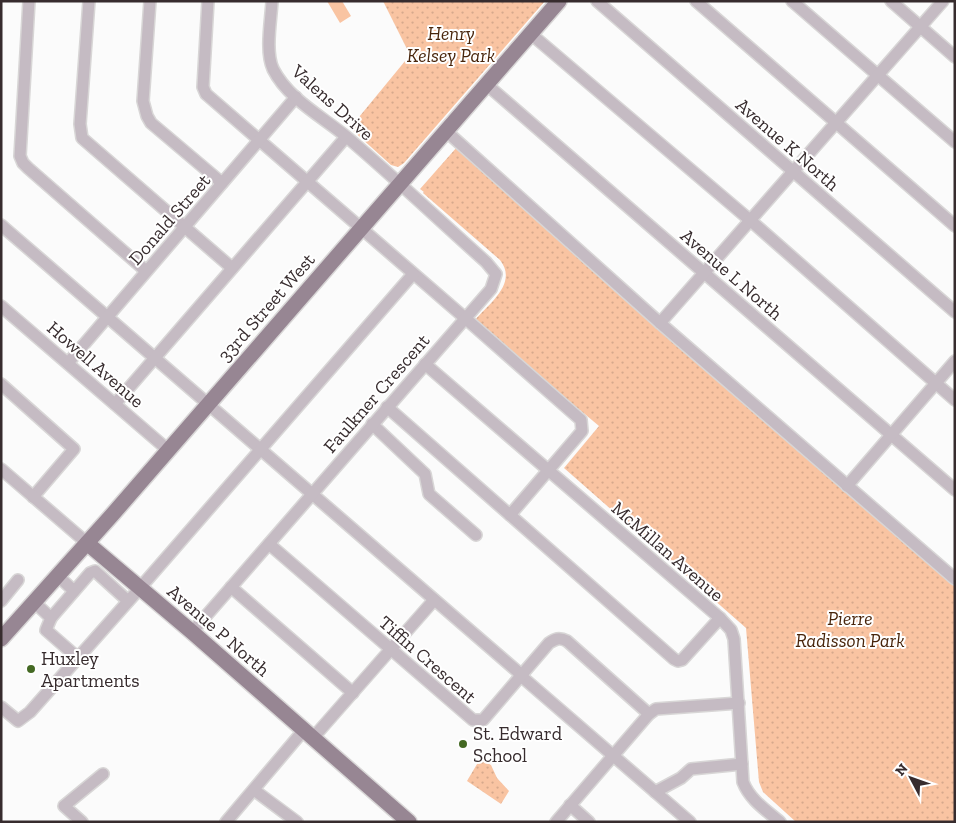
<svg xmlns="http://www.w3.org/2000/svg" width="956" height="823" font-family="'Zilla Slab',serif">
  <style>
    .green { fill: #f9c4a2 }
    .park { fill: url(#park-dots) }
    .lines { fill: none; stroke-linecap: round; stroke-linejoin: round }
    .minor-casing { stroke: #d8d6d6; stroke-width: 14 }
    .major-casing { stroke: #d8d6d6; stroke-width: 18 }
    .minor { stroke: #c5bbc3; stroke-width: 11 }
    .major { stroke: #978693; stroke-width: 15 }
    .poi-dot { fill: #446923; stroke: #fff; stroke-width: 2 }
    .labels { text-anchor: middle; stroke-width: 4; stroke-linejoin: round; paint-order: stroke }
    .park-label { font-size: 19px; font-style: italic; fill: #48250b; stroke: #fff }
    .street-label { font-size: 19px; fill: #372c2e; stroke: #fff }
    .poi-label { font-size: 19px; fill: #372c2e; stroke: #fff; text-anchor: start }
  </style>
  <defs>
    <pattern id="park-dots" width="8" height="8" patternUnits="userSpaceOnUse" patternTransform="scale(1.25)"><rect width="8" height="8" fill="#f9c4a2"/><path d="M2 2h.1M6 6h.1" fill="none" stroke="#d6a98c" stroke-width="1.8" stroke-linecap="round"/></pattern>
  </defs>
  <rect width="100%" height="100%" fill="#fbfbfb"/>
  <!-- green -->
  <polygon class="green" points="327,1 342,1 351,16 340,23"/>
  <!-- park -->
  <g class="park">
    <polygon points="383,1 545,1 404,163 398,167 391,165 350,128 410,55"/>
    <path d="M 457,147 L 955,581 L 955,822 L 796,822 L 763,792 L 759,782 L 746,628 L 564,468 L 599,426 L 580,410 L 578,412 L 475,320 C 490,303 518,283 500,260 L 423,193 L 424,192 L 420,189 Z"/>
    <polygon points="480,759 491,765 497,778 509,791 501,804 467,781"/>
  </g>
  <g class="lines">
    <!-- minor casing -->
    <g class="minor-casing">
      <g id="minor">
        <polyline points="29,1 20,156 23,163 28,168 146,271"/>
        <polyline points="89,1 80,124 82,138 232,268"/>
        <polyline points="150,1 143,101 147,116 151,123 222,183"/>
        <polyline points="208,1 203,87 206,94 465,318 581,420 582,431 510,515"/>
        <polyline points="597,1 955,312"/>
        <polyline points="696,1 955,226"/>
        <polyline points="792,1 955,142"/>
        <polyline points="891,1 955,57"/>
        <polyline points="531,34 751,221 955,400"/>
        <polyline points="486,84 955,490"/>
        <polyline points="446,131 660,323 955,579"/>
        <polyline points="1,225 517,671 521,676 690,822"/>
        <polyline points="1,306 168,450"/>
        <polyline points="660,323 943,1"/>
        <polyline points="68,363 296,97"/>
        <path d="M 425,364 L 720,618 L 731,630 L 734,639 L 743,782 C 750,800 766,810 780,822"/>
        <polyline points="1,384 74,449 33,497"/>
        <polyline points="115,404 346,137"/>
        <polyline points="387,407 674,659 678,661 682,660 720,618"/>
        <polyline points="372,424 425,474 429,494 476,535"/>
        <polyline points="1,469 87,543"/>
        <polyline points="847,486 955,361"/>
        <path d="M 269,544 L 473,720 L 483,720 L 549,643 C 555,639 559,637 567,641 L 649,714"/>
        <polyline points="57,575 74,591"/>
        <polyline points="231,587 353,693"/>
        <polyline points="1,601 18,580"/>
        <polyline points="34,602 51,618 46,630 78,658"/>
        <polyline points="51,618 90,573 95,571 128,601"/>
        <path d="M 192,632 L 491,289 L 496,274 L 486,262 C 440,221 395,178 348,138 C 323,117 288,99 273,69 C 265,51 271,21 272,1"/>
        <polyline points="1,707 18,721 30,712 140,588 413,274"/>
        <polyline points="312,739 434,600"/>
        <polyline points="254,790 297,822"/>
        <polyline points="655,792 681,778 691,769 742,764"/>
        <polyline points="570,805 589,822"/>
        <polyline points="82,822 64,806 103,774"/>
        <polyline points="226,822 303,731"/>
        <polyline points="556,822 649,714 656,709 739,703"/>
      </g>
    </g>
    <!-- major casing -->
    <g class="major-casing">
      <g id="major">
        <polyline points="87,543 192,632 409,822"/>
        <polyline points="1,639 112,515 559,1"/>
      </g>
    </g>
    <!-- minor -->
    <use href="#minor" class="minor"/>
    <!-- major -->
    <use href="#major" class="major"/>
  </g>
  <!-- markers -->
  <g class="poi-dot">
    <circle cx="31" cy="669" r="5"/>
    <circle cx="463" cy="744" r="5"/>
  </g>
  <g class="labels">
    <!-- park labels -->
    <g class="park-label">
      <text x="451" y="40">Henry<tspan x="451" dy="22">Kelsey Park</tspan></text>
      <text x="850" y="625">Pierre<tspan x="850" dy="22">Radisson Park</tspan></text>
    </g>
    <!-- street labels -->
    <g class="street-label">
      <text transform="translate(333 102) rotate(42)" y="7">Valens Drive</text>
      <text transform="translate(788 144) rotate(41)" y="7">Avenue K North</text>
      <text transform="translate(169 219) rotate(-49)" y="7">Donald Street</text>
      <text transform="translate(732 274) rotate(41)" y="7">Avenue L North</text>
      <text transform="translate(266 307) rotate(-49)" y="7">33rd Street West</text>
      <text transform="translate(96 364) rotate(41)" y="7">Howell Avenue</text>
      <text transform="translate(376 393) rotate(-49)" y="7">Faulkner Crescent</text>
      <text transform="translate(668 551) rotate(41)" y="7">McMillan Avenue</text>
      <text transform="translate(219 630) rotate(41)" y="7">Avenue P North</text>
      <text transform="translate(428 659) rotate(41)" y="7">Tiffin Crescent</text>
    </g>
    <!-- poi labels -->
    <g class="poi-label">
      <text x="41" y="665">Huxley<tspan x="41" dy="22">Apartments</tspan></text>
      <text x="473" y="740">St. Edward<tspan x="473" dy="22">School</tspan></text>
    </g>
  </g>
  <!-- border -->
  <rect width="956" height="823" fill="none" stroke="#372c2e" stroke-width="5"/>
  <!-- north arrow -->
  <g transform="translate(911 778) rotate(311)" stroke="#ffffff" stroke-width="4" paint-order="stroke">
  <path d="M0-4L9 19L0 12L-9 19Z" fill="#372c2e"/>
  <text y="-8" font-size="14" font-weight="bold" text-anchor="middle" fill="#372c2e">N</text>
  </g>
</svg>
